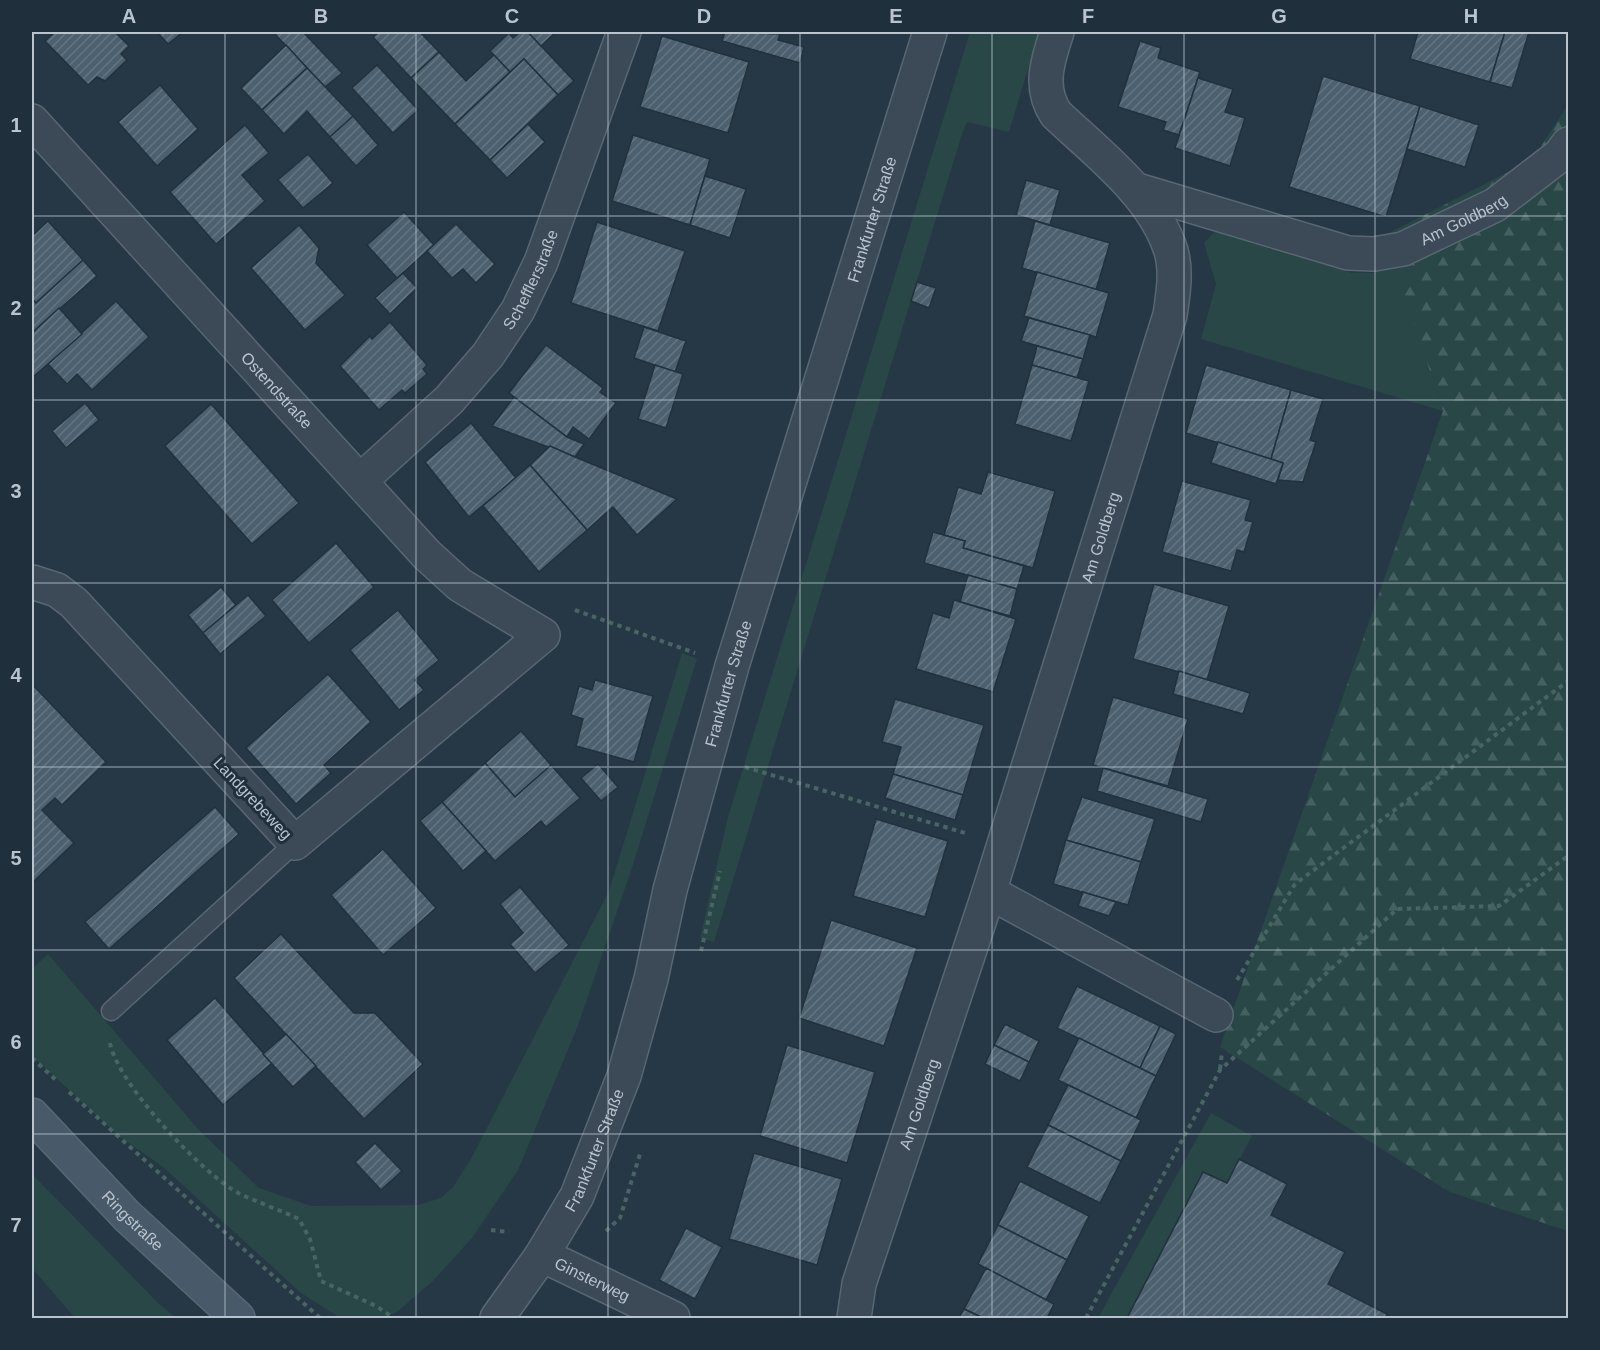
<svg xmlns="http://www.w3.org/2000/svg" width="1600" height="1350" font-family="Helvetica,sans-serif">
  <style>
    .grass { fill: #284746 }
    .forest { fill: url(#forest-firs) }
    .building { fill: url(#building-hatch); stroke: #21313d; stroke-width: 1.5 }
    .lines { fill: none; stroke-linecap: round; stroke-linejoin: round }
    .service-casing { stroke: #596773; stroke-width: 21 }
    .minor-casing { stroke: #596773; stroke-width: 36 }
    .tertiary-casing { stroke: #596773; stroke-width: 36 }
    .secondary-casing { stroke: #596773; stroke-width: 36 }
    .path { stroke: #486564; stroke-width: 4; stroke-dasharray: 4.5 4.5; stroke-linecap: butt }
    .service { stroke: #3b4a56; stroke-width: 18 }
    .minor { stroke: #3b4a56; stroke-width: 33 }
    .tertiary { stroke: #3b4a56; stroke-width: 33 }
    .secondary { stroke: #485969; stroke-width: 33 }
    .grid { fill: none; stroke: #b9c4cf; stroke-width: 1.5; stroke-opacity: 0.55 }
    .labels { text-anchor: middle; stroke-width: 6; stroke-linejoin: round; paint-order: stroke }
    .street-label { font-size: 16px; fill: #b9c4cf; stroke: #1f2f3b }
    .neatline { fill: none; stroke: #b9c4cf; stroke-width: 2 }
    .grid-label { font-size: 20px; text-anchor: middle; font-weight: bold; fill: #b9c4cf }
  </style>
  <defs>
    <pattern id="forest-firs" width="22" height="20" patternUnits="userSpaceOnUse" patternTransform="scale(1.5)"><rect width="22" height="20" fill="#284746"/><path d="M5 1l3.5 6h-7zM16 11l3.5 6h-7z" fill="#456060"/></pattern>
    <pattern id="building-hatch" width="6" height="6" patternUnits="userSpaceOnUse" patternTransform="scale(1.5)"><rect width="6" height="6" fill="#4c606f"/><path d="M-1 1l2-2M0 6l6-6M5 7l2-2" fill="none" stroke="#647582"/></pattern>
  </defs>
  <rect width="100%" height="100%" fill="#263846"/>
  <!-- grass -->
  <g class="grass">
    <polygon points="970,32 1039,32 1009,132 967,122 962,134 714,942 700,938 728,817"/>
    <polygon points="1215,231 1352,273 1373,273 1396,265 1443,411 1201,339 1216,284 1204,243"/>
    <polygon points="682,653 697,659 630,874 577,1028 518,1170 472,1238 433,1281 397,1312 383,1318 340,1318 301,1293 162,1166 120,1137 32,1056 32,969 48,954 198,1129 259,1188 311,1206 418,1205 441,1198 453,1187 471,1159 609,891"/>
    <polygon points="1211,1113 1252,1136 1227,1183 1203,1172 1127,1318 1098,1318"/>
    <polygon points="32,1174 158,1303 176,1318 75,1318 32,1268"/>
  </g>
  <!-- forest -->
  <polygon class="forest" points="1568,105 1568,1231 1450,1192 1220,1047 1443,411 1385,235 1532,160"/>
  <!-- building -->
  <g class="building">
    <polygon points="55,32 115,32 129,46 121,54 127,60 105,81 97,77 88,85 45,41"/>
    <polygon points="157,32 183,32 168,44"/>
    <polygon points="273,32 303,32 342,73 325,87"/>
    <polygon points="379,32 420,32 439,52 411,78 373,37"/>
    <polygon points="520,32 528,32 574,81 558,95 524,59 510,72 490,51 509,33 513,38"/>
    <polygon points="528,32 556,32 541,46"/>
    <polygon points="725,32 780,34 778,40 804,47 800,63 722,41"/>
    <polygon points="1418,32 1505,32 1490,82 1410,59"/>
    <polygon points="1505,32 1529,32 1512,88 1490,82"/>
    <polygon points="662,36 749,62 728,133 640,107"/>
    <polygon points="1140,41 1161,48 1158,58 1200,72 1179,135 1163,130 1166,122 1118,107"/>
    <polygon points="286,45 307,68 262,110 241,88"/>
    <polygon points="439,52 466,81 494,55 510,72 455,124 411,78"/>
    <polygon points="524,59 558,95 490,160 455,124"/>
    <polygon points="377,65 418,110 393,133 352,88"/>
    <polygon points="307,68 353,116 330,137 307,111 284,134 262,110"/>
    <polygon points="1323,76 1420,106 1386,217 1289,187"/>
    <polygon points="1198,78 1233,89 1225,112 1245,118 1230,166 1175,148"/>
    <polygon points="160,85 198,129 157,166 118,122"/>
    <polygon points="1420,106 1479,125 1465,167 1407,149"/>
    <polygon points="353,116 378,145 356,166 330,137"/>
    <polygon points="528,124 545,142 507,178 490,160"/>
    <polygon points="245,125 269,153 242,175 265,201 216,244 170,192"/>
    <polygon points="633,135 710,159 690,225 612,201"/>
    <polygon points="308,154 333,183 303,208 278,180"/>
    <polygon points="705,176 746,189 730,238 690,225"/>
    <polygon points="1026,180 1060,190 1050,225 1016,215"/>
    <polygon points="404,212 434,245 397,278 367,245"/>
    <polygon points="48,221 83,260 36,303 32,299 32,236"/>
    <polygon points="1035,221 1110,243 1096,290 1022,268"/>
    <polygon points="597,222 685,251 658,331 571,303"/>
    <polygon points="456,224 495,264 476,283 463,269 452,278 427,251"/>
    <polygon points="299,225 319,248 316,263 345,295 305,330 251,268"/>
    <polygon points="83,260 97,276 32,333 32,299 36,303"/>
    <polygon points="1037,272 1109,293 1096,337 1024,316"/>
    <polygon points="403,273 417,288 390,314 375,298"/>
    <polygon points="917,282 936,288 929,308 911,301"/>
    <polygon points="116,301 149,337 92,390 77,374 67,384 48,364"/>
    <polygon points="59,308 82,334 32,378 32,333"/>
    <polygon points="1029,318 1090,335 1083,359 1021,341"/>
    <polygon points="390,322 427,365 423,369 427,374 405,393 402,390 379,410 340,366 370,336 372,339"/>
    <polygon points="644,327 686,341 675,372 634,358"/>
    <polygon points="546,345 603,388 600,392 616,403 589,439 573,427 567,437 509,393"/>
    <polygon points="1037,346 1083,359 1077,378 1032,365"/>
    <polygon points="655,365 683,374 666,428 638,419"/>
    <polygon points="1032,365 1089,381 1071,441 1015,424"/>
    <polygon points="1206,365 1291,390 1271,459 1186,433"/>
    <polygon points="1291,390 1323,399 1310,440 1316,442 1303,482 1278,480 1283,463 1271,459"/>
    <polygon points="514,397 567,437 584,444 575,457 492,426"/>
    <polygon points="85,403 99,420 66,448 52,431"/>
    <polygon points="211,404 299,503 252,544 165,446"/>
    <polygon points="471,423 516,478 469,517 425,462"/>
    <polygon points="1218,442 1283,463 1276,484 1211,463"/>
    <polygon points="550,446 575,457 677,499 637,535 613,507 587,530 530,465"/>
    <polygon points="530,465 587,530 539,572 483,506"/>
    <polygon points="988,472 1055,491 1033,568 963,548 965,541 944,535 958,487 981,494"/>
    <polygon points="1182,481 1251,500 1245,520 1253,522 1244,552 1237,550 1231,571 1162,552"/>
    <polygon points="933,532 965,541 963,548 1024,566 1017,589 924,563"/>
    <polygon points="336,543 374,587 309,643 272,600"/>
    <polygon points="968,575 1017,589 1010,616 960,602"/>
    <polygon points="1154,584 1229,606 1207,680 1133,659"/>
    <polygon points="221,587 236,605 203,633 188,615"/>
    <polygon points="248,595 266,616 220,654 203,633"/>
    <polygon points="954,600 1016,619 993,692 916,669 933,613 949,618"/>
    <polygon points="398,610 439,660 415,680 424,690 399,710 350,650"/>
    <polygon points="1179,671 1250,693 1243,714 1173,694"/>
    <polygon points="328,674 371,722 324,765 331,773 296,804 246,748"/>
    <polygon points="595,680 653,696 634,762 576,746 583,719 571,715 579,686 592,690"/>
    <polygon points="32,684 106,762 62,805 55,798 42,810 74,843 32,883"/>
    <polygon points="1113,697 1188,719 1168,786 1093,765"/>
    <polygon points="895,699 984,725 963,795 893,774 901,747 882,742"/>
    <polygon points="521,731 551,765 515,797 485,763"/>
    <polygon points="485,763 515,797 551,765 580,798 546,827 541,821 495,861 442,802"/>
    <polygon points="598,764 618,787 601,801 581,778"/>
    <polygon points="1103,768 1208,799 1201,822 1097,791"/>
    <polygon points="893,774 963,795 955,820 885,798"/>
    <polygon points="1082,797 1155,819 1141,862 1066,840"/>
    <polygon points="442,802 486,851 463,871 420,821"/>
    <polygon points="215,807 239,834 109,949 85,922"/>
    <polygon points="876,819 948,841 925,917 853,896"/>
    <polygon points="1066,840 1141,862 1128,905 1053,884"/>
    <polygon points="383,849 436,908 383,955 331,895"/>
    <polygon points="520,887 569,945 535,973 510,944 523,933 500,904"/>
    <polygon points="1083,892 1116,902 1109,916 1078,906"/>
    <polygon points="831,920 917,948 884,1046 799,1018"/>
    <polygon points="281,934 354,1013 375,1013 423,1064 364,1119 234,978"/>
    <polygon points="1077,986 1160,1026 1140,1068 1057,1028"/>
    <polygon points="215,998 272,1063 223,1105 167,1040"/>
    <polygon points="1005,1024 1039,1041 1029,1062 994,1045"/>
    <polygon points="1160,1026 1176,1034 1156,1076 1140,1068"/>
    <polygon points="286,1034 316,1066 293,1087 263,1054"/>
    <polygon points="1079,1038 1156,1076 1136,1118 1058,1080"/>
    <polygon points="787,1045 875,1072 847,1163 760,1136"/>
    <polygon points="994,1045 1029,1062 1020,1081 985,1064"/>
    <polygon points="1068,1085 1141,1120 1121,1161 1048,1125"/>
    <polygon points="1048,1125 1121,1161 1100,1203 1027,1167"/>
    <polygon points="375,1143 402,1171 381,1190 355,1162"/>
    <polygon points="754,1153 842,1179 817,1265 729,1239"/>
    <polygon points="1239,1159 1287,1184 1271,1215 1345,1252 1328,1284 1387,1314 1385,1318 1127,1318 1203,1172 1227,1183"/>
    <polygon points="1020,1181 1089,1216 1067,1260 998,1225"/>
    <polygon points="998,1225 1067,1260 1046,1300 978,1264"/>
    <polygon points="686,1228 722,1247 695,1299 659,1280"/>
    <polygon points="986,1268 1054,1304 1047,1318 983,1318 964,1309"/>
    <polygon points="964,1309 983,1318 959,1318"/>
  </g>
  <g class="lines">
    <!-- service casing -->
    <g class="service-casing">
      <polyline id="service" points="111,1011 295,843"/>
    </g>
    <!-- minor casing -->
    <g class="minor-casing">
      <g id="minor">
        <path id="s1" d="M 32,121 L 427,555 L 460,585 L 543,635 L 295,843 L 74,603 L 57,590 L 32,582"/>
        <path id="s2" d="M 1134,189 L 1348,253 L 1374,254 L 1403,249 L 1495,205 L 1560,155 L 1568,144"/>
        <path id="s3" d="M 360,481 L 449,400 L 488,355 L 518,310 L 541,262 L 624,32"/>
        <polyline points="989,892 1216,1015"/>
        <path id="s4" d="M 542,1255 L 673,1318"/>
        <path id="s5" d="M 854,1318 L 859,1284 L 989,892 L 1170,315 C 1173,295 1177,271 1171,251 C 1153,194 1097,153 1056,114 C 1038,87 1048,60 1057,32"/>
      </g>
    </g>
    <!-- tertiary casing -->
    <g class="tertiary-casing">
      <g id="tertiary">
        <path id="s6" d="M 497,1318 L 542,1255 L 577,1196 L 624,1076 L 651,979 L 670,890 L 732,666 L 930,32"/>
      </g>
    </g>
    <!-- secondary casing -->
    <g class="secondary-casing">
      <g id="secondary">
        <path id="s7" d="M 32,1115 L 127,1216 L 238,1318"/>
      </g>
    </g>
    <!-- path -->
    <g class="path">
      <polyline points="575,610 695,653"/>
      <polyline points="745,767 965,833"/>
      <polyline points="701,951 720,871"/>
      <polyline points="1237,980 1295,884 1568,681"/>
      <path d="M 110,1043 C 117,1083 203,1175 240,1194 C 259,1203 280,1210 299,1219 L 310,1239 L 321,1281 L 376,1306 L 394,1318"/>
      <polyline points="32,1058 57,1081"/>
      <polyline points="1220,1069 1222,1052"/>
      <polyline points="69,1092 320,1318"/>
      <polyline points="491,1230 509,1232"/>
      <polyline points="606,1231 620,1218 641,1151"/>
      <polyline points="1086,1318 1220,1070 1397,909 1499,906 1568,856"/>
    </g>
    <!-- service -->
    <use href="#service" class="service"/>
    <!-- minor -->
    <use href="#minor" class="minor"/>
    <!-- tertiary -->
    <use href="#tertiary" class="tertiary"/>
    <!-- secondary -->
    <use href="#secondary" class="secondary"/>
  </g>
  <!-- grid -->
  <path class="grid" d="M 225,32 L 225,1318M 416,32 L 416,1318M 608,32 L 608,1318M 800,32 L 800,1318M 992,32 L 992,1318M 1184,32 L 1184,1318M 1375,32 L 1375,1318M 32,216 L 1568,216M 32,400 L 1568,400M 32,583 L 1568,583M 32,767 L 1568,767M 32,950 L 1568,950M 32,1134 L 1568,1134"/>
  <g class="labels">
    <!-- street labels -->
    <g class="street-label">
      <text dy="6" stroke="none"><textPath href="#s2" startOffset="346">Am Goldberg</textPath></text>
      <text dy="6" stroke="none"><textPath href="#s6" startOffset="1167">Frankfurter Straße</textPath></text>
      <text dy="6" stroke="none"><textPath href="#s3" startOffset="267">Schefflerstraße</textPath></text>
      <text dy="6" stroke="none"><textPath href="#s1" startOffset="364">Ostendstraße</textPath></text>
      <text dy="6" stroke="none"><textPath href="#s5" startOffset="819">Am Goldberg</textPath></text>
      <text dy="6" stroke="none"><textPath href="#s6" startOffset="681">Frankfurter Straße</textPath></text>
      <text transform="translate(253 798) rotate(47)" y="6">Landgrebeweg</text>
      <text dy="6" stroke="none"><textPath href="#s5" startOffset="224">Am Goldberg</textPath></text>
      <text dy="6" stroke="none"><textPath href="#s6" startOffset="195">Frankfurter Straße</textPath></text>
      <text dy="6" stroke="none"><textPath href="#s7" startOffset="146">Ringstraße</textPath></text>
      <text dy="6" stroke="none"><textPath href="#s4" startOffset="56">Ginsterweg</textPath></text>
    </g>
  </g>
  <!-- border -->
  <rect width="1600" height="1350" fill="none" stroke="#1f2f3b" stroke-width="66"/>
  <rect x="33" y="33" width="1534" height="1284" class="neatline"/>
  <g class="grid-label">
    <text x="129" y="23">A</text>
    <text x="321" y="23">B</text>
    <text x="512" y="23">C</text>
    <text x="704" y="23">D</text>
    <text x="896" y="23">E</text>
    <text x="1088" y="23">F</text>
    <text x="1279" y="23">G</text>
    <text x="1471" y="23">H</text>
    <text x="16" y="132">1</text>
    <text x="16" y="315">2</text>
    <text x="16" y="498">3</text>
    <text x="16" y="682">4</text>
    <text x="16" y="865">5</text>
    <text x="16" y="1049">6</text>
    <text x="16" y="1232">7</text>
  </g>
</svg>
